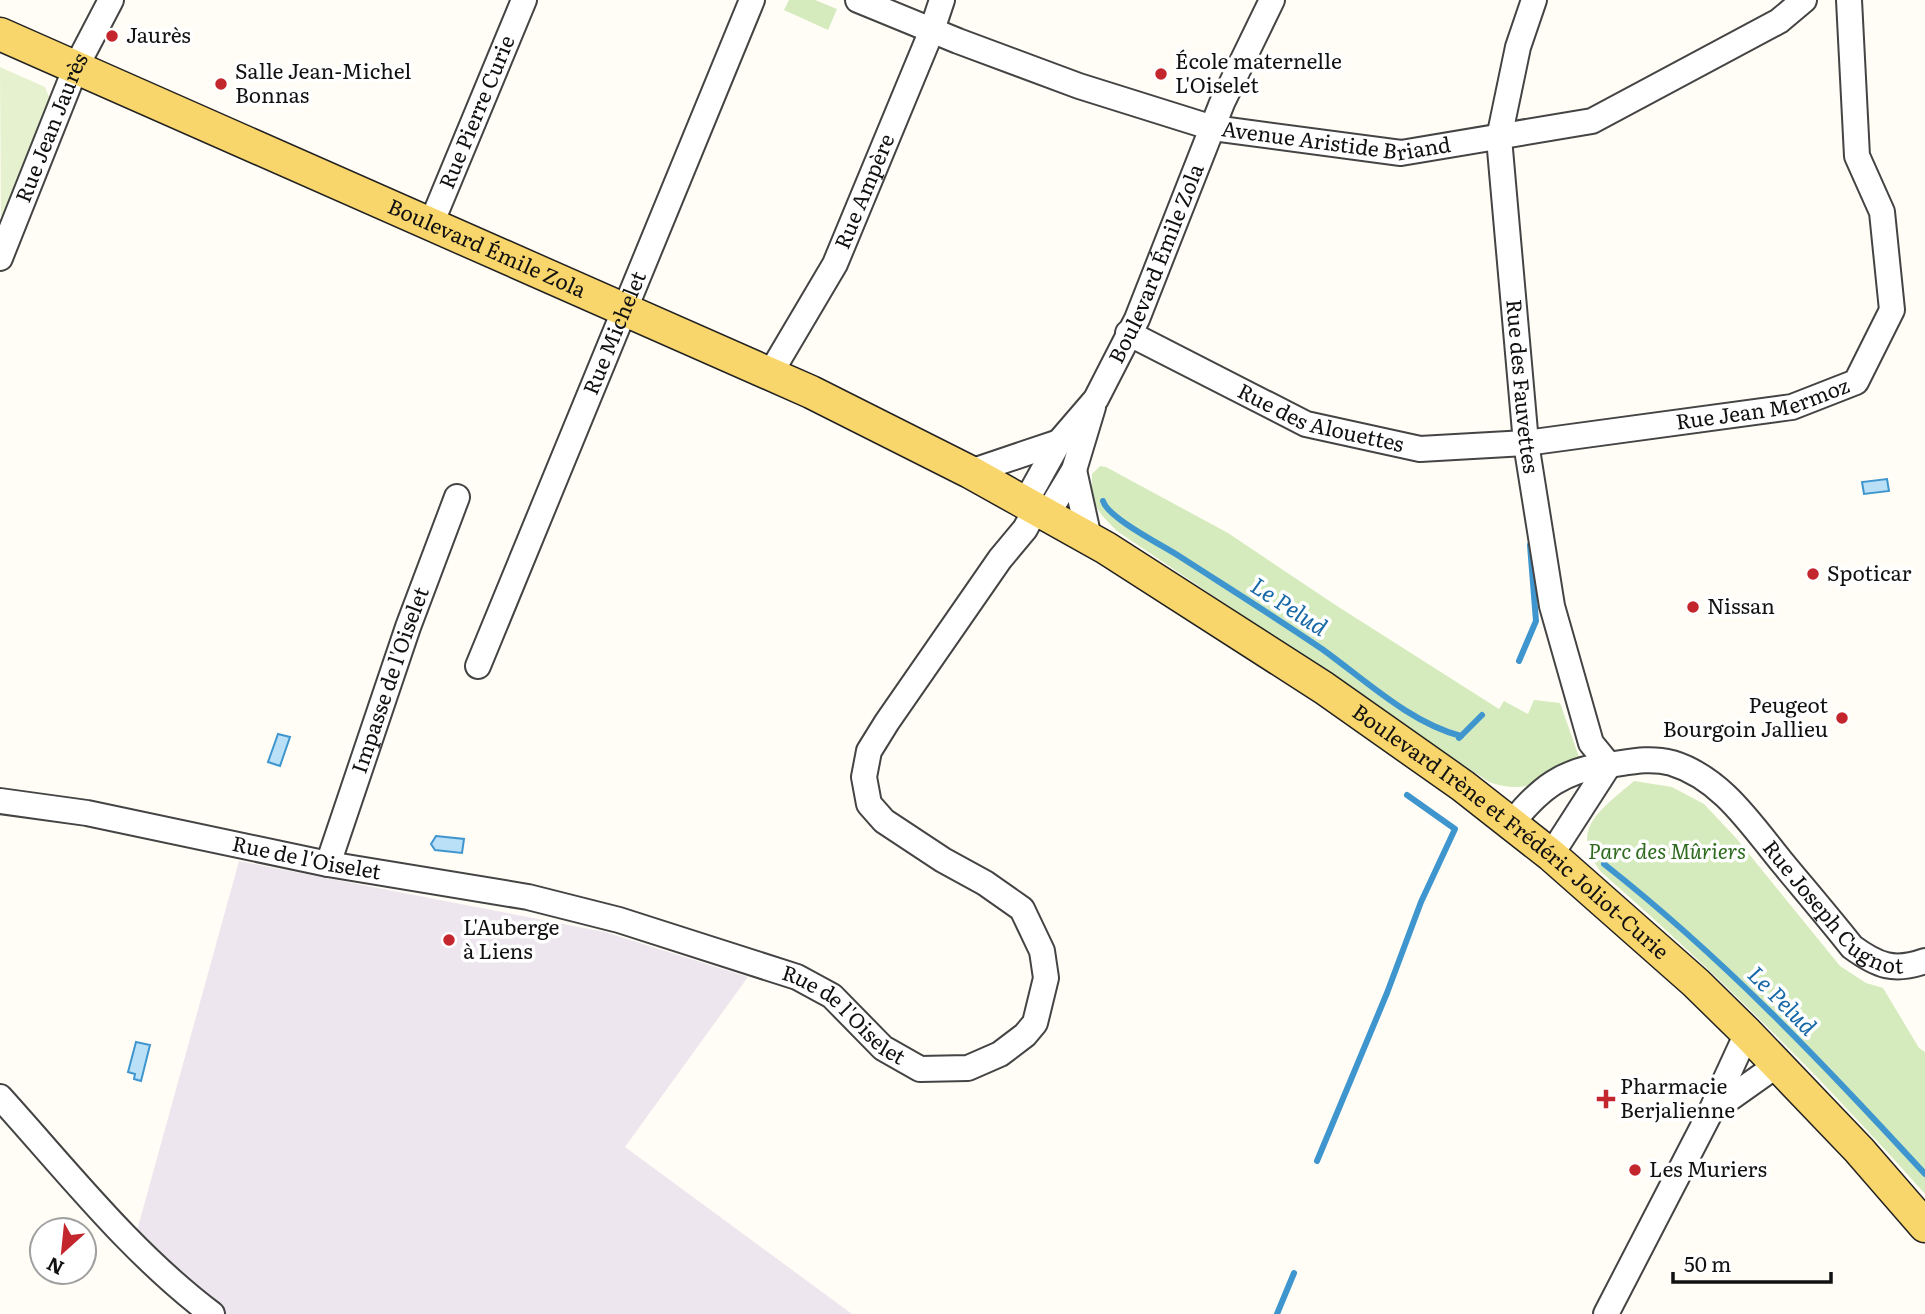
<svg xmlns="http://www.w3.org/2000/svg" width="1925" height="1314" font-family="Literata,serif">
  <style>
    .industrial { fill: #eee6ef }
    .green { fill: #d5ebbd }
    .pitch { fill: #e6f2cf }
    .water { fill: #b9e0f7; stroke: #3f96cf; stroke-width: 2 }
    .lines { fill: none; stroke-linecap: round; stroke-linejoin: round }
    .stream { stroke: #3f96cf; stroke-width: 6 }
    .minor-casing { stroke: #444; stroke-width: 28 }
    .major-casing { stroke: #222; stroke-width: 35 }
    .minor { stroke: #fff; stroke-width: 24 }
    .major { stroke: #f9d66b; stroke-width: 32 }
    .poi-dot { fill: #c4262e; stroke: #fff; stroke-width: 2.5 }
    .labels { text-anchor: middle; stroke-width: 7; stroke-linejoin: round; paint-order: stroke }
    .poi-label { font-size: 21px; fill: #111; stroke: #fff; text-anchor: start }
    .street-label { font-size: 21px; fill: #111; stroke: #fff }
    .park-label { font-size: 21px; font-style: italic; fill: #2f6b1f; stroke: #fff }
    .water-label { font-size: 23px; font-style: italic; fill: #1768a6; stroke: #fff }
  </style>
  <rect width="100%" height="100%" fill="#fffdf5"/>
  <!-- industrial -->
  <polygon class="industrial" points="239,861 605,932 748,977 625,1147 852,1314 211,1314 133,1245"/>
  <!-- green -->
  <g class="green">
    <polygon points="789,0 815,0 837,9 828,30 784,10"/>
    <path d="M 1100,466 L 1106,467 L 1228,533 L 1337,606 L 1499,709 L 1504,701 L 1528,714 L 1534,700 L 1560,703 L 1579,757 C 1548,779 1527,796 1489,782 L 1117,531 C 1096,510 1091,505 1092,474 Z"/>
    <path d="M 1634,781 L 1672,787 L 1704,804 L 1736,838 L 1840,966 L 1866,983 L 1883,988 L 1919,1048 L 1925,1052 L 1925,1194 C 1824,1080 1717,973 1601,872 C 1567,829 1602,809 1634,781 Z"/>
  </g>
  <!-- pitch -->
  <polygon class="pitch" points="0,67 45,87 50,99 1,225"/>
  <!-- water -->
  <g class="water">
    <polygon points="1887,479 1889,491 1864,494 1862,482"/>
    <polygon points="278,734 290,737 280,766 268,762"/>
    <polygon points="436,836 464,839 462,853 435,850 431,844"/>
    <polygon points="136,1042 150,1045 141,1081 134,1079 135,1074 128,1072"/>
  </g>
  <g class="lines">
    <!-- stream -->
    <g class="stream">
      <path d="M 1103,501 C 1108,518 1162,545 1179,556 C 1227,587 1275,617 1322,649 C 1364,679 1410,723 1461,736"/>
      <polyline points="1519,661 1536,621 1530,545"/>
      <polyline points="1459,738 1482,715"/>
      <path d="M 1604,864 C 1721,956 1824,1064 1925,1174"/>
      <polyline points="1317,1161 1387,993 1421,902 1455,829 1407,795"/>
      <polyline points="1277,1314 1294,1273"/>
    </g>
    <!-- minor casing -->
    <g class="minor-casing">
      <g id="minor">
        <path id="s1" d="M 858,0 L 958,41 L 1079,86 L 1213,128 L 1401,153 L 1592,121 L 1779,21 L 1804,0"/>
        <path id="s2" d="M 1534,0 L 1518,47 L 1499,138 L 1526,443 L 1552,606 L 1591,743 L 1609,765"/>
        <path id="s3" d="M 431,224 L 524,0"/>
        <path id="s4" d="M 0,258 L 76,67 L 111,0"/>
        <path id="s5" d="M 1128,333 L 1306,424 L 1420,449 L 1526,443 L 1792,407 L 1856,382 L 1892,310 L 1882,212 L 1857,156 L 1849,0"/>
        <path id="s6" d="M 770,374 L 835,264 L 932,30 L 942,0"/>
        <polyline points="1074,470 1089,538"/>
        <polyline points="970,472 1059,442"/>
        <path id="s7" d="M 1025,503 L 1059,442 L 1096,399 L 1137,319 L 1222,103 L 1272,0"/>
        <polyline points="1047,515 1074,470 1093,407"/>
        <path id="s8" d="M 478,666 L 752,0"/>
        <path id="s9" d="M 0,801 L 87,813 L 328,864 L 528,897 L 619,920 L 797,977 L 832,996 L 883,1048 L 920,1069 L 968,1068 L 1000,1054 L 1025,1035 L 1035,1023 L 1046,978 L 1042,951 L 1022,909 L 985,883 L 943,860 L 884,821 L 869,804 L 864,777 L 869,751 L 887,722 L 1000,559 L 1025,529 L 1036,509"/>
        <path id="s10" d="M 1512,823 C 1540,788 1563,770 1608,765 C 1630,762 1649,757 1672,763 C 1721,778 1750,823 1781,861 C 1805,890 1829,918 1852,947 C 1878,966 1894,972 1925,961"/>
        <polyline points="1551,855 1609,765"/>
        <path id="s11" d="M 328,864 L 408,627 L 457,497"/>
        <path d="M 0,1097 C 67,1171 131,1253 212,1314"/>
        <polyline points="1712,1111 1777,1065"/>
        <polyline points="1606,1314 1711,1111 1747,1033"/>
      </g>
    </g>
    <!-- major casing -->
    <g class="major-casing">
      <g id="major">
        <path id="s12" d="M 0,34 L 811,392 L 970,472 L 1106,548 L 1324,688 L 1463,786 L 1551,855 L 1696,983 L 1747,1033 L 1859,1150 L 1925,1226"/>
      </g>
    </g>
    <!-- minor -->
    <use href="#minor" class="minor"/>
    <!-- major -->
    <use href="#major" class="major"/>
  </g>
  <!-- markers -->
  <g class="poi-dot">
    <circle cx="112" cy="36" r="7"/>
    <circle cx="1161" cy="74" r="7"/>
    <circle cx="221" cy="84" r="7"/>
    <circle cx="1813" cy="574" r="7"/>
    <circle cx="1693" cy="607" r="7"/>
    <circle cx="1842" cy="718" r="7"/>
    <circle cx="449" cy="940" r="7"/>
    <path d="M1602.5 1088.5h7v7h7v7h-7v7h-7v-7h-7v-7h7z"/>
    <circle cx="1635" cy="1170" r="7"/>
  </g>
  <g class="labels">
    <!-- poi labels -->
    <g class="poi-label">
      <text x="126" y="43">Jaurès</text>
      <text x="1175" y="69">École maternelle<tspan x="1175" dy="24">L'Oiselet</tspan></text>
      <text x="235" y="79">Salle Jean-Michel<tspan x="235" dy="24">Bonnas</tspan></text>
      <text x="1827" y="581">Spoticar</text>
      <text x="1707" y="614">Nissan</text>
      <text x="1828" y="713" text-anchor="end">Peugeot<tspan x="1828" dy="24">Bourgoin Jallieu</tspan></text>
      <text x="463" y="935">L'Auberge<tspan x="463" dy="24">à Liens</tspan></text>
      <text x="1620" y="1094">Pharmacie<tspan x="1620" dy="24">Berjalienne</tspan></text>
      <text x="1649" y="1177">Les Muriers</text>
    </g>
    <!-- street labels -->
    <g class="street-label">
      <text dy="7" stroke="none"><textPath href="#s3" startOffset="121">Rue Pierre Curie</textPath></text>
      <text dy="7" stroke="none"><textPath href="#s4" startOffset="140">Rue Jean Jaurès</textPath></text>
      <text dy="7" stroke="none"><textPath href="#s1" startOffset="502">Avenue Aristide Briand</textPath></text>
      <text dy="7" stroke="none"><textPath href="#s6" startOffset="206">Rue Ampère</textPath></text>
      <text dy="7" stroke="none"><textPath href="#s12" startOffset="532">Boulevard Émile Zola</textPath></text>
      <text dy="7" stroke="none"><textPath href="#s7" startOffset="275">Boulevard Émile Zola</textPath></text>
      <text dy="7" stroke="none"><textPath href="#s8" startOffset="360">Rue Michelet</textPath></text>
      <text dy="7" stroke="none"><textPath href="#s2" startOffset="392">Rue des Fauvettes</textPath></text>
      <text dy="7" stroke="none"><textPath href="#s5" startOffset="663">Rue Jean Mermoz</textPath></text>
      <text dy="7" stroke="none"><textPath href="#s5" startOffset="212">Rue des Alouettes</textPath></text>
      <text dy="7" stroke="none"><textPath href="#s11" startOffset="194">Impasse de l'Oiselet</textPath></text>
      <text dy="7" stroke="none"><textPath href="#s12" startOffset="1715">Boulevard Irène et Frédéric Joliot-Curie</textPath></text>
      <text dy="7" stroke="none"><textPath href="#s9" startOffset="312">Rue de l'Oiselet</textPath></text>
      <text dy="7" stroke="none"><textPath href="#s10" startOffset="402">Rue Joseph Cugnot</textPath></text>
      <text dy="7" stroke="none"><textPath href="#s9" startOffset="878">Rue de l'Oiselet</textPath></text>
    </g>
    <!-- park labels -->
    <g class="park-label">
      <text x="1667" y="859">Parc des Mûriers</text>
    </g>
    <!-- water labels -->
    <g class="water-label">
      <text transform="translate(1289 607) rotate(33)" y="8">Le Pelud</text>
      <text transform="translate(1782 1001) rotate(45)" y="8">Le Pelud</text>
    </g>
  </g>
  <!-- north arrow -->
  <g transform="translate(63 1251) rotate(207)"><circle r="33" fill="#ffffff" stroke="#a0a0a0" stroke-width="2"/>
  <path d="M0-5L12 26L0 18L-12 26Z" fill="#c4262e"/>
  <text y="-10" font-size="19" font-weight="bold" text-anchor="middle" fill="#111111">N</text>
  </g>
  <!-- scale -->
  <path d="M1673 1272v10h158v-10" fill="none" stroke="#111111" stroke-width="3.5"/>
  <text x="1684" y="1272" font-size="21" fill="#111111" stroke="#ffffff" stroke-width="5" paint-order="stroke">50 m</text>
</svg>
